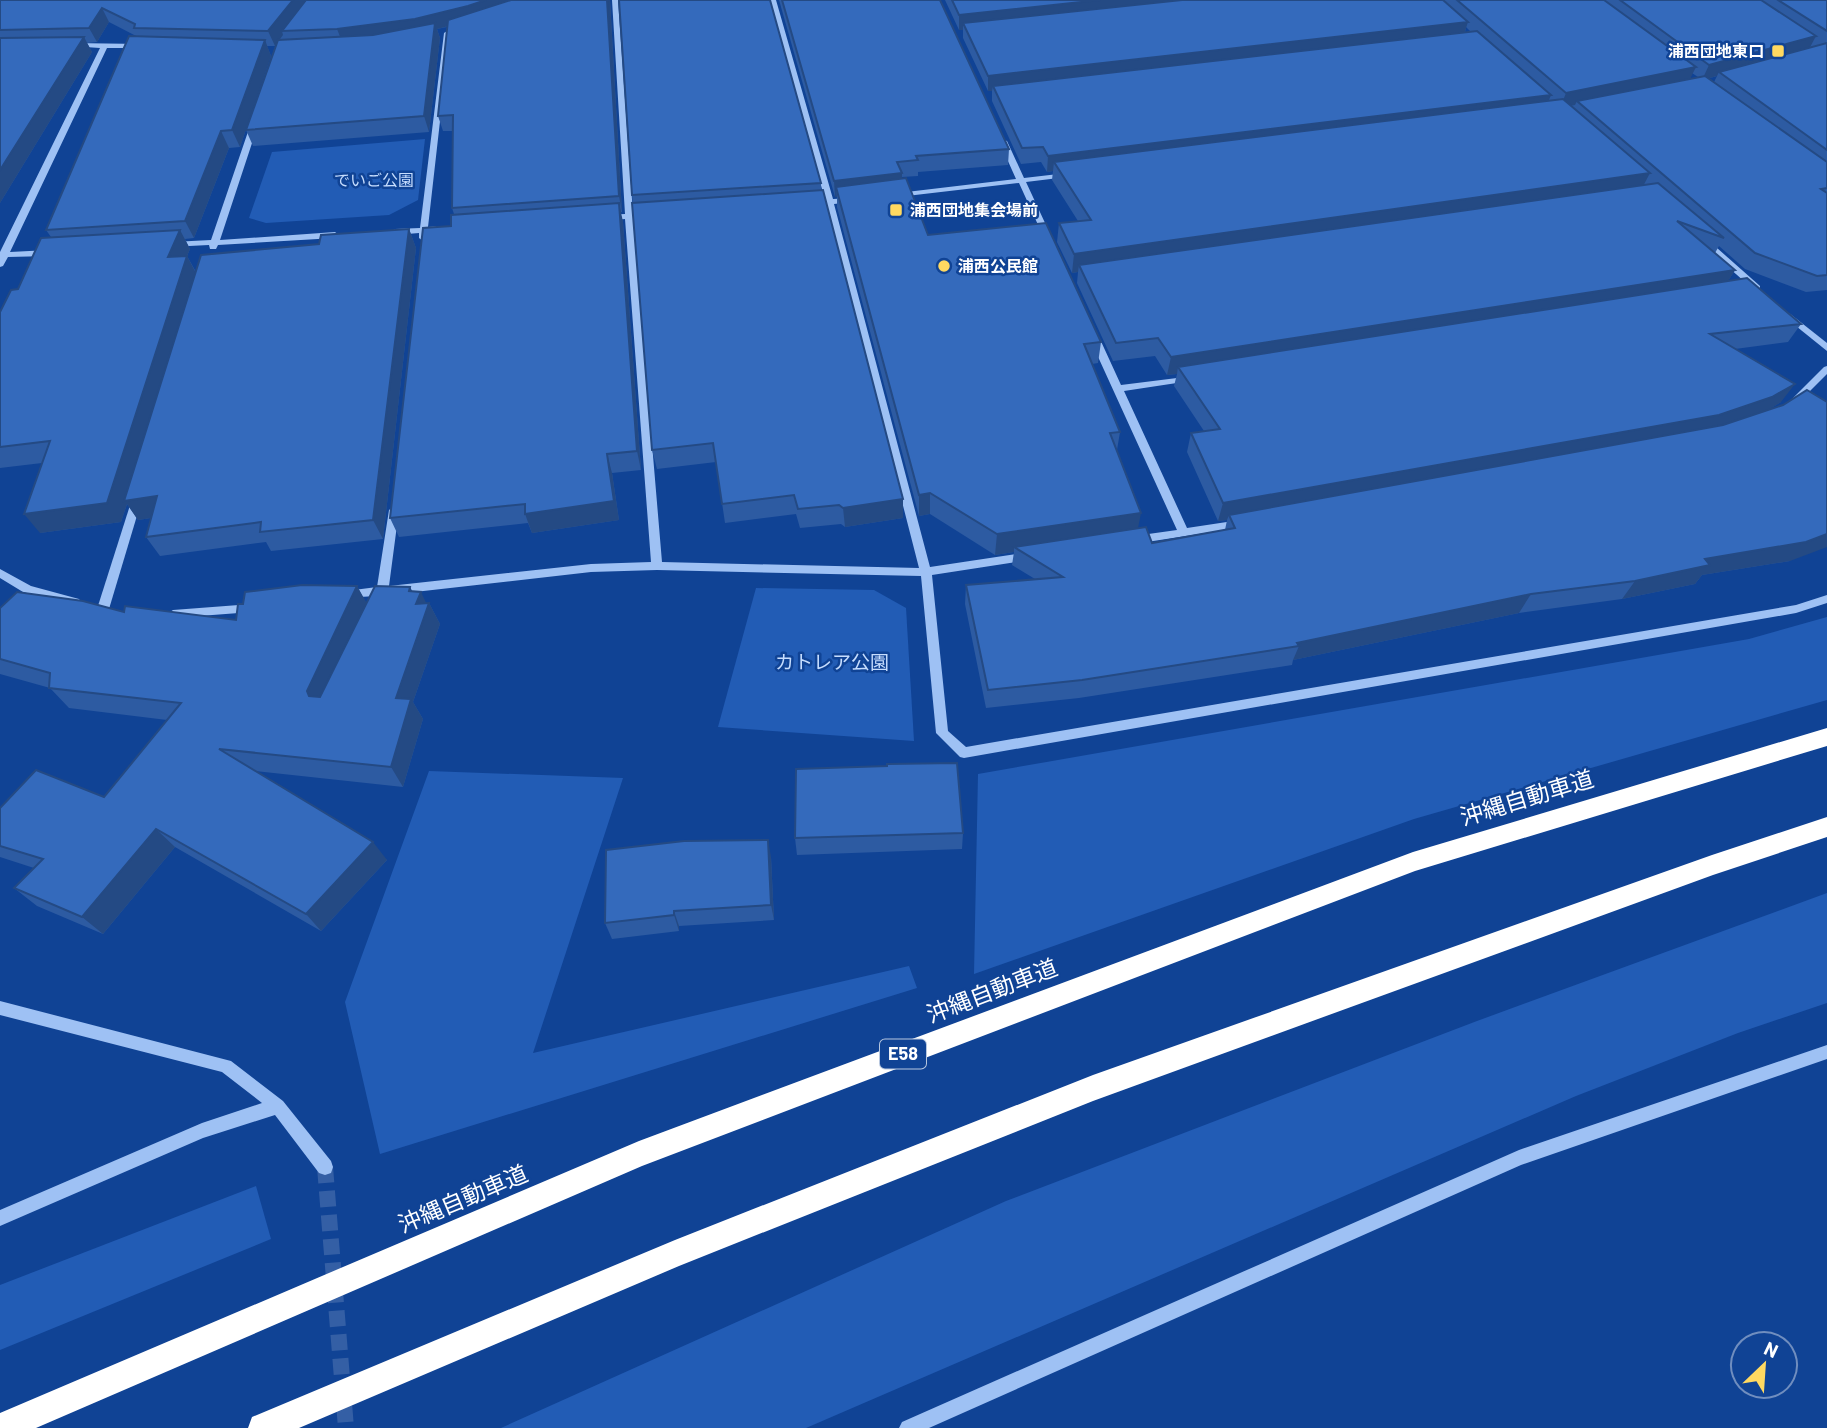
<svg xmlns="http://www.w3.org/2000/svg" width="1827" height="1428" font-family="Barlow,'Noto Sans JP',sans-serif">
  <style>
    .green { fill: #225cb5 }
    .lines { fill: none; stroke-linecap: round; stroke-linejoin: round }
    .minor-tunnel { stroke: #345fa5; stroke-width: 16; stroke-dasharray: 16 8; stroke-linecap: butt }
    .minor { fill: #9ec1f4; fill-rule: evenodd }
    .highway { fill: #fff; fill-rule: evenodd }
    .wall { fill: #2d5ba2; fill-rule: evenodd }
    .shaded-wall { fill: #244a84 }
    .building { fill: #346abc; stroke: #244a84; stroke-width: 2 }
    .poi-dot { fill: #ffd961; stroke: #104395; stroke-width: 2.5 }
    .labels { text-anchor: middle; stroke-width: 5; stroke-linejoin: round; paint-order: stroke }
    .far-poi-label { font-size: 16px; font-weight: bold; fill: #fff; stroke: #104395; text-anchor: start }
    .far-park-label { font-size: 16px; fill: #c6ddfe; stroke: #104395 }
    .shield { fill: #104395; stroke: #b7c7df; stroke-width: 2 }
    .shield-label { font-size: 18px; font-weight: bold; fill: #fff }
    .park-label { font-size: 19px; fill: #c6ddfe; stroke: #104395 }
    .near-street-label { font-size: 23px; fill: #fff; stroke: #104395 }
  </style>
  <rect width="100%" height="100%" fill="#104395"/>
  <!-- green -->
  <g class="green">
    <polygon points="425,139 418,200 389,215 266,223 249,218 272,152"/>
    <polygon points="756,588 874,590 906,608 914,741 718,727"/>
    <polygon points="1827,617 1827,700 1414,819 974,974 978,774 1749,639"/>
    <polygon points="429,771 623,778 533,1053 909,966 917,988 380,1154 345,1002"/>
    <polygon points="1827,893 1827,1003 1738,1033 1576,1096 806,1428 501,1428 1006,1201 1477,1021"/>
    <polygon points="256,1186 271,1239 0,1350 0,1285"/>
  </g>
  <g class="lines">
    <!-- minor-tunnel -->
    <polyline class="minor-tunnel" points="325,1167 346,1428"/>
    <!-- minor -->
    <g class="minor">
      <polygon points="612,0 618,0 633,214 649,213 653,215 649,217 633,219 662,562 919,568 826,205 811,206 807,204 811,202 825,200 770,0 776,0 833,199 852,198 856,200 852,202 834,204 930,567 1029,552 1035,556 1029,560 932,575 948,731 966,747 1796,605 1827,595 1827,603 1796,613 964,758 960,757 936,733 921,576 657,570 591,572 388,595 386,598 382,599 377,596 342,598 340,595 346,591 377,587 389,510 394,506 399,510 389,586 591,564 651,562 625,219 605,221 601,218 605,215 625,214"/>
      <polygon points="447,31 450,33 428,227 440,226 444,229 440,232 428,232 427,238 423,241 419,238 419,233 395,235 391,232 395,229 420,228 444,33"/>
      <polygon points="72,43 141,44 144,46 141,48 107,48 10,252 49,250 53,253 49,256 8,257 3,266 0,267 0,252 100,48 70,46 70,44"/>
      <polygon points="252,120 259,122 220,240 335,232 339,235 335,238 218,245 216,249 210,249 209,245 169,247 168,245 172,242 211,240"/>
      <polygon points="1000,139 1007,141 1024,178 1067,173 1071,175 1067,177 1026,182 1052,238 1051,240 1044,238 1019,183 898,197 894,195 898,193 1016,179 999,141"/>
      <polygon points="1702,240 1708,240 1760,286 1760,290 1754,290 1702,244"/>
      <polygon points="1789,313 1827,343 1827,351 1786,318 1786,314"/>
      <polygon points="1094,334 1099,337 1121,385 1193,376 1195,378 1190,381 1124,391 1187,528 1240,520 1244,521 1245,524 1244,527 1134,544 1130,543 1129,540 1130,537 1134,536 1177,530 1089,337"/>
      <polygon points="1827,366 1827,374 1798,403 1792,403 1792,399 1824,367"/>
      <polygon points="137,495 142,499 109,609 103,613 97,609 132,499"/>
      <polygon points="0,569 31,586 79,599 81,602 75,606 23,592 0,578"/>
      <polygon points="252,604 258,608 252,612 173,618 167,614 173,610"/>
      <polygon points="0,1001 231,1061 283,1101 331,1161 333,1167 331,1173 325,1175 319,1173 275,1115 203,1138 0,1226 0,1210 202,1123 262,1103 222,1072 0,1015"/>
      <polygon points="1827,1045 1827,1059 1521,1165 929,1428 899,1428 902,1422 1519,1150"/>
    </g>
    <!-- highway -->
    <g class="highway">
      <polygon points="1827,728 1827,746 1415,871 642,1166 36,1428 0,1428 0,1413 639,1141 1413,852"/>
      <polygon points="1827,817 1827,837 1713,875 1093,1101 679,1266 299,1428 248,1428 252,1417 675,1240 1093,1075 1712,855"/>
    </g>
  </g>
  <!-- wall -->
  <g class="wall">
    <polygon points="0,0 610,0 622,212 620,212 623,222 641,470 612,473 619,520 532,533 528,523 399,537 390,518 451,226 454,214 452,208 452,131 443,131 438,116 447,27 437,29 440,38 429,132 253,146 246,130 276,44 275,46 267,46 271,56 240,147 229,148 194,238 185,239 190,249 187,256 196,272 319,244 409,229 416,248 383,539 271,551 266,542 160,556 146,537 151,518 138,520 127,504 121,522 40,533 42,463 0,468 0,312 18,289 51,237 46,230 138,37 109,22 97,42 87,43 92,52 0,203"/>
    <path d="M 779,0 L 940,0 L 1009,149 L 1008,165 L 918,172 L 918,176 L 902,177 L 902,179 L 928,235 L 1101,342 L 1098,363 L 1092,364 L 1120,432 L 1117,450 L 1138,528 L 1152,543 L 1225,530 L 1227,520 L 1218,521 L 1187,452 L 1191,433 L 1204,431 L 1174,386 L 1177,374 L 1167,375 L 1155,356 L 1113,361 L 1077,283 L 1078,272 L 1072,273 L 1057,242 L 1059,223 L 1078,221 L 1052,180 L 1053,171 L 1047,172 L 1041,162 L 1021,164 L 992,101 L 992,91 L 988,91 L 963,38 L 963,30 L 959,30 L 945,0 L 1827,0 L 1827,290 L 1806,292 L 1745,269 L 1719,246 L 1715,253 L 1735,270 L 1728,281 L 1801,324 L 1788,342 L 1735,349 L 1781,402 L 1768,410 L 1790,561 L 1702,575 L 1695,584 L 1622,599 L 1519,613 L 1293,660 L 1292,665 L 1079,698 L 986,708 L 965,604 L 966,585 L 1035,579 L 1012,565 L 1014,552 L 995,555 L 930,514 L 919,516 L 837,207 L 837,197 L 835,197 ZM 1466,27 L 1471,32 L 1465,32 ZM 1692,73 L 1698,77 L 1690,79 ZM 1717,76 L 1714,82 L 1709,78 L 1714,77 Z"/>
    <polygon points="821,183 821,190 903,518 845,527 841,524 800,528 796,514 725,523 716,462 657,469 652,450 632,195"/>
    <polygon points="357,586 366,603 410,587 412,591 426,603 429,603 440,624 413,702 423,719 403,787 255,771 387,860 321,931 175,847 103,934 37,906 14,888 34,868 0,857 0,808 104,797 167,720 69,708 50,688 0,674 0,608 124,612 236,620"/>
    <polygon points="963,833 962,849 797,855 795,838"/>
    <polygon points="771,857 774,920 679,926 679,931 612,939 605,923"/>
  </g>
  <!-- shaded-wall -->
  <g class="shaded-wall">
    <polygon points="293,0 310,0 282,31 283,35 275,46 268,31"/>
    <polygon points="486,0 534,0 472,20 437,29 440,38 429,132 424,116 343,44 337,29"/>
    <polygon points="607,0 610,0 622,212 619,196"/>
    <polygon points="1100,0 1230,0 963,23 963,30 959,30 959,15"/>
    <polygon points="102,8 109,22 97,42 89,28"/>
    <polygon points="1468,22 1463,37 993,86 992,91 988,91 988,76"/>
    <polygon points="1816,36 1808,51 1719,72 1717,76 1702,80 1709,65"/>
    <polygon points="84,37 92,52 0,203 0,170"/>
    <polygon points="265,40 271,56 240,147 232,130"/>
    <polygon points="1696,67 1688,83 1577,101 1575,105 1560,108 1566,93"/>
    <polygon points="1551,95 1545,110 1054,162 1053,171 1047,172 1048,156"/>
    <polygon points="221,131 229,148 194,238 185,221"/>
    <polygon points="902,173 902,189 836,187 837,197 835,197 834,181"/>
    <polygon points="1650,173 1640,192 1079,265 1078,272 1072,273 1074,254"/>
    <polygon points="619,203 623,222 641,470 637,451"/>
    <polygon points="409,229 416,248 383,539 373,520"/>
    <polygon points="180,230 190,249 187,256 197,275 157,496 170,515 138,520 127,504 121,522 40,533 24,514 168,257"/>
    <polygon points="1735,270 1724,288 1178,367 1177,374 1167,375 1171,357"/>
    <polygon points="1795,384 1781,402 1759,416 1706,433 1229,515 1227,520 1218,521 1223,503"/>
    <polygon points="607,454 612,473 619,520 532,533 525,514"/>
    <polygon points="930,493 930,514 919,516 919,495"/>
    <polygon points="903,499 903,518 845,527 843,508"/>
    <polygon points="1141,513 1137,533 1014,547 1014,552 995,555 997,534"/>
    <polygon points="1827,534 1827,547 1790,561 1702,575 1695,584 1622,599 1635,581 1705,559"/>
    <polygon points="357,586 369,607 323,716 309,696 307,691"/>
    <polygon points="410,587 417,601 421,592 428,607 429,603 440,624 413,702 423,719 403,787 391,767 396,698 409,591"/>
    <polygon points="1531,594 1519,613 1293,660 1299,646 1297,643"/>
    <polygon points="156,829 175,847 103,934 82,917"/>
    <polygon points="768,840 771,857 774,920 771,905"/>
    <polygon points="373,842 387,860 321,931 306,914"/>
    <polygon points="674,911 679,926 679,931 674,915"/>
  </g>
  <!-- building -->
  <g class="building">
    <polygon points="0,0 293,0 268,31 134,28 135,24 102,8 89,28 0,30"/>
    <polygon points="306,0 486,0 468,6 415,19 337,29 282,31"/>
    <polygon points="511,0 607,0 619,196 452,208 453,115 438,116 448,20"/>
    <polygon points="619,0 770,0 821,183 632,195"/>
    <polygon points="782,0 940,0 1009,149 916,156 918,160 897,162 902,173 834,181"/>
    <polygon points="952,0 1100,0 959,15"/>
    <polygon points="1182,0 1443,0 1468,22 988,76 963,23"/>
    <polygon points="1457,0 1604,0 1696,67 1566,93"/>
    <polygon points="1620,0 1761,0 1816,36 1709,65"/>
    <polygon points="1778,0 1827,0 1827,31"/>
    <polygon points="435,23 424,116 246,130 278,40 373,35"/>
    <polygon points="1477,31 1551,95 1048,156 1043,147 1022,148 993,86"/>
    <polygon points="129,36 265,40 232,130 221,131 185,221 46,230"/>
    <polygon points="84,37 0,170 0,38"/>
    <polygon points="1827,43 1827,150 1719,72"/>
    <polygon points="1705,76 1827,162 1827,188 1821,189 1827,193 1827,275 1817,276 1755,253 1577,101"/>
    <polygon points="1563,99 1650,173 1074,254 1059,223 1091,220 1054,162"/>
    <polygon points="906,178 928,235 1046,223 1101,342 1084,344 1120,432 1110,433 1141,513 997,534 930,493 919,495 836,187"/>
    <polygon points="1658,183 1724,238 1677,221 1735,270 1171,357 1158,338 1116,343 1079,265"/>
    <polygon points="823,190 903,499 843,508 839,505 798,509 794,495 722,504 713,443 652,450 632,203"/>
    <polygon points="619,203 637,451 607,454 614,501 525,514 525,504 390,518 423,228 451,226 451,215"/>
    <polygon points="409,229 373,520 260,532 261,522 146,537 157,496 124,501 201,255 319,244 321,235"/>
    <polygon points="180,230 168,257 187,256 107,503 24,514 50,441 0,447 0,312 11,290 18,289 41,238"/>
    <polygon points="1747,278 1801,324 1710,334 1795,384 1772,397 1719,415 1223,503 1191,433 1220,429 1178,367"/>
    <polygon points="1807,390 1827,402 1827,534 1806,542 1705,559 1710,565 1635,581 1531,594 1297,643 1299,646 1082,680 988,690 966,585 1063,577 1014,547 1146,527 1152,543 1235,528 1229,515 1723,425 1783,405"/>
    <polygon points="302,585 357,586 307,691 309,696 320,697 375,586 410,587 409,591 421,592 416,604 429,603 396,698 411,699 391,767 219,749 373,842 306,914 156,829 82,917 14,888 43,859 0,846 0,808 36,770 104,797 181,703 49,688 50,673 0,659 0,608 17,592 83,601 124,612 125,606 236,620 238,604 243,604 245,592"/>
    <polygon points="957,763 963,833 795,838 796,769 887,766 887,764"/>
    <polygon points="768,840 771,905 674,911 674,915 605,923 606,850 684,841"/>
  </g>
  <!-- markers -->
  <g class="poi-dot">
    <rect x="1771" y="44" width="14" height="14" rx="3.5"/>
    <rect x="889" y="203" width="14" height="14" rx="3.5"/>
    <circle cx="944" cy="266" r="7"/>
  </g>
  <g class="labels">
    <!-- far-poi labels -->
    <g class="far-poi-label">
      <text x="1764" y="57" text-anchor="end">浦西団地東口</text>
      <text x="910" y="216">浦西団地集会場前</text>
      <text x="958" y="272">浦西公民館</text>
    </g>
    <!-- far-park labels -->
    <g class="far-park-label">
      <text x="374" y="186">でいご公園</text>
    </g>
    <!-- shield labels -->
    <rect class="shield" x="880" y="1039.5" width="46" height="29" rx="5"/>
    <g class="shield-label">
      <text x="903" y="1060">E58</text>
    </g>
    <!-- park labels -->
    <g class="park-label">
      <text x="832" y="669">カトレア公園</text>
    </g>
    <!-- near-street labels -->
    <g class="near-street-label">
      <text transform="translate(1527 798) rotate(-17)" y="8">沖縄自動車道</text>
      <text transform="translate(992 991) rotate(-21)" y="8">沖縄自動車道</text>
      <text transform="translate(463 1199) rotate(-23)" y="8">沖縄自動車道</text>
    </g>
  </g>
  <!-- north arrow -->
  <g transform="translate(1764 1365) rotate(25)"><circle r="33" fill="#104395" stroke="#708ebf" stroke-width="2"/>
  <path d="M0-5L12 26L0 18L-12 26Z" fill="#ffd961"/>
  <text y="-10" font-size="19" font-weight="bold" text-anchor="middle" fill="#ffffff">N</text>
  </g>
</svg>
